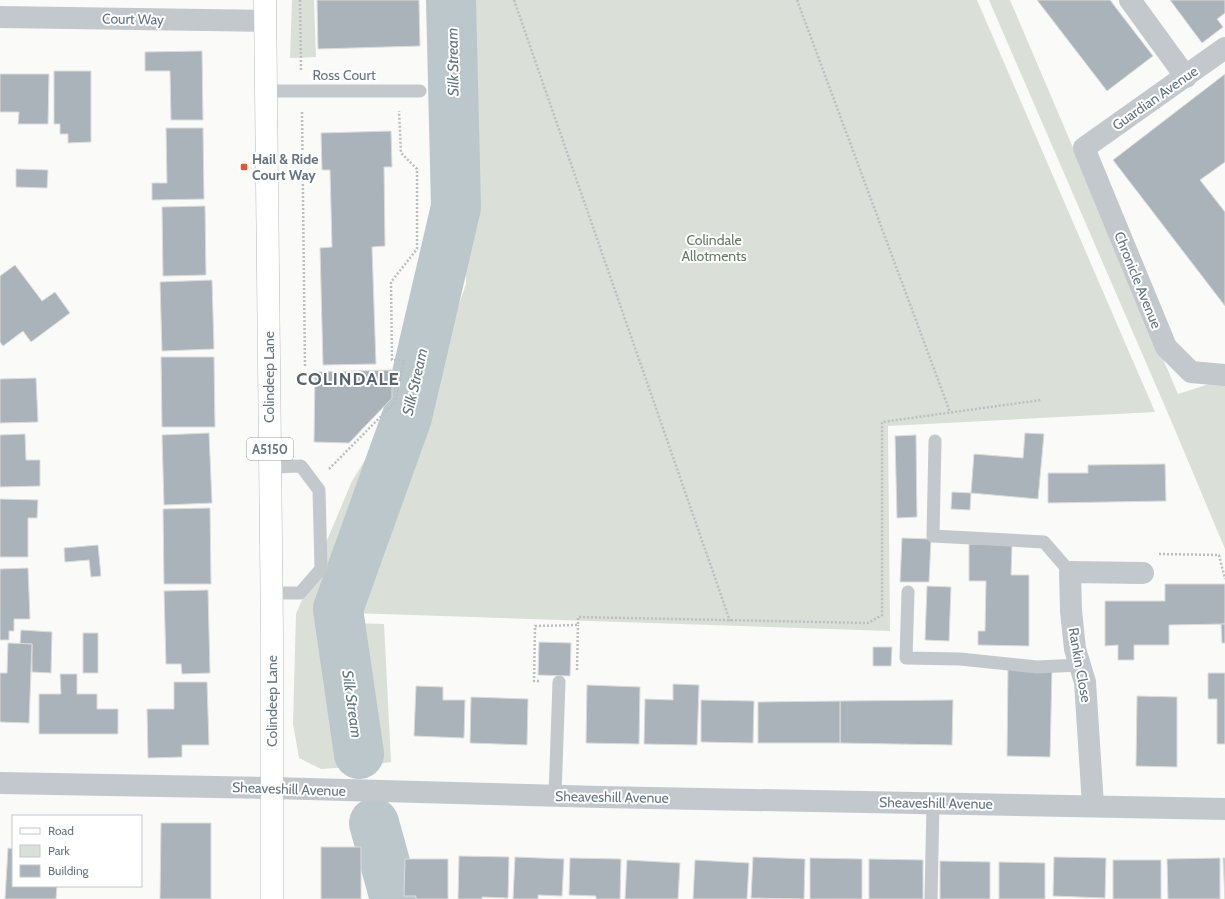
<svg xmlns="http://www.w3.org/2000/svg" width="1225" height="899" font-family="Cabin,sans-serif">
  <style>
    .green { fill: #dadfd7 }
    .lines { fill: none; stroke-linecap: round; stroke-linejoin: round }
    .river { stroke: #bbc7cb; stroke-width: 50 }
    .building { fill: #aab3b9; stroke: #dcdcda }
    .primary-casing { stroke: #b5babe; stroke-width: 23 }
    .path { stroke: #bbbfc2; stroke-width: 2.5; stroke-dasharray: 2 2; stroke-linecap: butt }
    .service { stroke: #c3c8cc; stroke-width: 13 }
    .minor { stroke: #c3c8cc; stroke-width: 22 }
    .primary { stroke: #fff; stroke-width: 22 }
    .poi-dot { fill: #e4572e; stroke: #fff; stroke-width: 1.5 }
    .labels { text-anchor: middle; stroke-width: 4; stroke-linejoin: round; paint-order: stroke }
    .shield { fill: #fff; stroke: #939fa8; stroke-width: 1 }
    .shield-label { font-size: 13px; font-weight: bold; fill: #657683 }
    .street-label { font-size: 14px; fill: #657683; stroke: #fff }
    .poi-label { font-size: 14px; font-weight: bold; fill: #657683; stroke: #fff; text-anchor: start }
    .park-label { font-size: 14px; fill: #687a64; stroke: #fff }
    .water-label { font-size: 15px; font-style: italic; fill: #60757c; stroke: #fff }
    .district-label { font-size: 18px; font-weight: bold; letter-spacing: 1px; fill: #57646e; stroke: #fff }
  </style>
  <rect width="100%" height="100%" fill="#fafaf8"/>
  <!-- green -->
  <g class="green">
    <polygon points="292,0 314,0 316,57 290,58"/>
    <polygon points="435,0 457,0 457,286 346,614 349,623 384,624 391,762 365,766 321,769 299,758 293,724 296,614 352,481 398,407 423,324 441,211 444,124 442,54"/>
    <polygon points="461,0 977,0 1155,412 888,426 890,631 352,613 466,284"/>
    <polygon points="989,0 1010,0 1178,394 1225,379 1225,549 1170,418"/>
  </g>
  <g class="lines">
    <!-- river -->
    <g class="river">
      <polyline points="359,754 338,609 407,417 456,207 451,0"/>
      <polyline points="374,823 395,899"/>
    </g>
  </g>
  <!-- building -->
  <g class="building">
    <polygon points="317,0 419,0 420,46 318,49"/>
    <polygon points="1037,0 1110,0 1153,56 1107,91"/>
    <polygon points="1170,0 1225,0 1225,13 1217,19 1223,27 1202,43"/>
    <polygon points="202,51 203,120 171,120 170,71 145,71 145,52"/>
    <polygon points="54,71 91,71 91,142 68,143 68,134 60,134 60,124 54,124"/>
    <polygon points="0,74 49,74 48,124 18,124 19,112 0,112"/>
    <polygon points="1225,74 1225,162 1200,180 1225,212 1225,306 1113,160"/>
    <polygon points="166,128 203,128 204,199 152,200 152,183 167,183"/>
    <polygon points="391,131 392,167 384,167 385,246 372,247 376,364 323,365 320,248 332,247 330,170 322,170 321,133"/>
    <polygon points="16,169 48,170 47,188 16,187"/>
    <polygon points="205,206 206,275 163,276 162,207"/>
    <polygon points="15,265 42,301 55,292 70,313 31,342 23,331 3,346 0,342 0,276"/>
    <polygon points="212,280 214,349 162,351 160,282"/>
    <polygon points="161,357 214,357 215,427 162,427"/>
    <polygon points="392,370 392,398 349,443 314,442 315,372"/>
    <polygon points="36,378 38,422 0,423 0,379"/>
    <polygon points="209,433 212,503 164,505 162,435"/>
    <polygon points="1025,433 1044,434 1038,499 971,493 974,454 1023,458"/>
    <polygon points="25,434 26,460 40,460 40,486 0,487 0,435"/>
    <polygon points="916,435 917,517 897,518 895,436"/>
    <polygon points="1165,464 1166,501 1048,503 1048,473 1088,473 1088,465"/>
    <polygon points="952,492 971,493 970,510 951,509"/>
    <polygon points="0,499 38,500 37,518 28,518 28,557 0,557"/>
    <polygon points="210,508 211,584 164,584 163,509"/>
    <polygon points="902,538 931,539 929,582 900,582"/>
    <polygon points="969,544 1012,545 1011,575 1029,575 1029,646 978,645 978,631 985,631 986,581 969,581"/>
    <polygon points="98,545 101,576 91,577 89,560 65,562 64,548"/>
    <polygon points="28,568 30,619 14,619 14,631 9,631 9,640 0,640 0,569"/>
    <polygon points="1165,584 1225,584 1225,624 1169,625 1169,645 1134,645 1134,660 1118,660 1118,645 1105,646 1105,601 1165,601"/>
    <polygon points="927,586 951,587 949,641 925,640"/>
    <polygon points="208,590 210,673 182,674 181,664 166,664 164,591"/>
    <polygon points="1221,624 1225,624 1225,643 1222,643"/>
    <polygon points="21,630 52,632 51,673 32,672 32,644 20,644"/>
    <rect x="83" y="633" width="15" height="40"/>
    <polygon points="539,642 571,643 570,676 538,675"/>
    <polygon points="8,643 32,644 29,723 0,722 0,673 7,673"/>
    <polygon points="873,647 892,647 891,666 873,666"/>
    <polygon points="1008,668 1052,669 1050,757 1007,756"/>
    <polygon points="1208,673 1225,673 1225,744 1217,744 1217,699 1208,699"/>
    <polygon points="60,674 77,674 77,694 97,694 97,709 118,709 118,734 39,734 39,694 61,694"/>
    <polygon points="174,682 207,682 209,745 182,745 182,757 148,758 147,709 174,709"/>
    <polygon points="673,684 699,685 697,745 644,744 645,699 673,700"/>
    <polygon points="587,685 640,687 639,744 586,743"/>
    <polygon points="416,686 443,687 443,700 465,700 464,738 414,736"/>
    <polygon points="1137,696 1177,697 1177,767 1136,766"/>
    <polygon points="471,697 528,699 527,745 470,743"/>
    <polygon points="701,700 754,701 753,743 701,742"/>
    <polygon points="953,700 952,745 840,743 840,701"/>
    <polygon points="840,701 840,743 758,743 758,702"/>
    <polygon points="161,823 211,823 211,899 160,899"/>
    <rect x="321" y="847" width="40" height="52"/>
    <polygon points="8,848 13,849 13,886 57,886 56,899 5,899"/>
    <polygon points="459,856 509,857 508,898 482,897 482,899 458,899"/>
    <polygon points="515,857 564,859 562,896 538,895 538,899 513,899"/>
    <polygon points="753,857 805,859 804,899 751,898"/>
    <polygon points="1054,857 1106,858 1105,898 1053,896"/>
    <polygon points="570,858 621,859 620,899 596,899 596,896 569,895"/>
    <polygon points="810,858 862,859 862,899 810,899"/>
    <polygon points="1220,858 1220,899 1168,899 1167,859"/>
    <polygon points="1223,858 1225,858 1225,899"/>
    <polygon points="405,859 448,859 448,899 416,899 416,896 404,896"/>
    <polygon points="869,859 923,860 923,899 869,899"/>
    <polygon points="627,860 680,863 678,899 625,899"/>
    <polygon points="695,860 749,863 747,899 693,899"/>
    <rect x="1113" y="860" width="48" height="39"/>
    <polygon points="940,861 990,862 990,899 940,899"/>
    <polygon points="999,862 1045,863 1045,899 999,899"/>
  </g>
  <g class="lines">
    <!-- primary casing -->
    <g class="primary-casing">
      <polyline id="primary" points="265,0 272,633 272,899"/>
    </g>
    <!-- path -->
    <g class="path">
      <polyline points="300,0 301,71"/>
      <polyline points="514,0 730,621"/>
      <polyline points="797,0 950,412"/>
      <polyline points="302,112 305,368"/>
      <polyline points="329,469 395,402 404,361 392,360 391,282 417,249 417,169 401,153 399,111"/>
      <polyline points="1159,554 1219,555 1225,579"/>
      <polyline points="577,670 578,625"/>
      <polyline points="539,681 534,681 535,626 578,625 578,617 868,623 882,615 882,422 1041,400"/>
    </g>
    <!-- service -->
    <g class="service">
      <polyline points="268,91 420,91"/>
      <polyline points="935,441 933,536 1044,542 1070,572"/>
      <polyline points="270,467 301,466 319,490 321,569 300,593 272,593"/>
      <polyline points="908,592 906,658 960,659 1037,667 1080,665"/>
      <polyline points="555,796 559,682"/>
      <polyline points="931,899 933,803"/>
    </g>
    <!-- minor -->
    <g class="minor">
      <polyline points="1130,0 1186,77"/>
      <polyline points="0,17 265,21"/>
      <polyline points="1225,48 1084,148 1166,347 1191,372 1225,375"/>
      <polyline points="0,783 272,788 601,797 1225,809"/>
      <polyline points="1093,805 1085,682 1075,649 1071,611 1070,572 1143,573"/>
    </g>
    <!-- primary -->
    <use href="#primary" class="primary"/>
  </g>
  <!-- markers -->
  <rect class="poi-dot" x="240" y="163" width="8" height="8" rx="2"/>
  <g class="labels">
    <!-- shield labels -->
    <rect class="shield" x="247" y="438" width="46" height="22" rx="3"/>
    <g class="shield-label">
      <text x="270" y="454">A5150</text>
    </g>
    <!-- street labels -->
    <g class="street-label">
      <text transform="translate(133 19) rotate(1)" y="5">Court Way</text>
      <text x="344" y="80">Ross Court</text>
      <text transform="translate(1155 98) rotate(-35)" y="5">Guardian Avenue</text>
      <text transform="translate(1138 280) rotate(68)" y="5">Chronicle Avenue</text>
      <text transform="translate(269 377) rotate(-90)" y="5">Colindeep Lane</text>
      <text transform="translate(1080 665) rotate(80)" y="5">Rankin Close</text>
      <text transform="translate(272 701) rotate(-90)" y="5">Colindeep Lane</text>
      <text transform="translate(289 789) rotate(2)" y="5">Sheaveshill Avenue</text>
      <text transform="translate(612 797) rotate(1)" y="5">Sheaveshill Avenue</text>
      <text transform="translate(936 803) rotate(1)" y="5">Sheaveshill Avenue</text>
    </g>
    <!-- poi labels -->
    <g class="poi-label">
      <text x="252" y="164">Hail &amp; Ride<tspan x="252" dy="16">Court Way</tspan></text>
    </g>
    <!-- park labels -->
    <g class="park-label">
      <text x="714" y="245">Colindale<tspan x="714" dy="16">Allotments</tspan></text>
    </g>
    <!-- water labels -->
    <g class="water-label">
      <text transform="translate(453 62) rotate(-91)" y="5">Silk Stream</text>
      <text transform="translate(415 382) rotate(-77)" y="5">Silk Stream</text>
      <text transform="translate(352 704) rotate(82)" y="5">Silk Stream</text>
    </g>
    <!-- district labels -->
    <g class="district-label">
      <text x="348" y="385">COLINDALE</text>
    </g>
  </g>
  <!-- legend -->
  <rect x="12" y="815" width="130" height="72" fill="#ffffff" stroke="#c1c8cd"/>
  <rect x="20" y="828" width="20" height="6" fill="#ffffff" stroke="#c1c8cd"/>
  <text x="48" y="835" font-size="12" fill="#657683">Road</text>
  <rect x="20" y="845" width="20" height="12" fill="#dadfd7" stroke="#c1c8cd"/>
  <text x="48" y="855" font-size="12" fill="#657683">Park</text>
  <rect x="20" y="865" width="20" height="12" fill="#aab3b9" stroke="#c1c8cd"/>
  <text x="48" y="875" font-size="12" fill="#657683">Building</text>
</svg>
